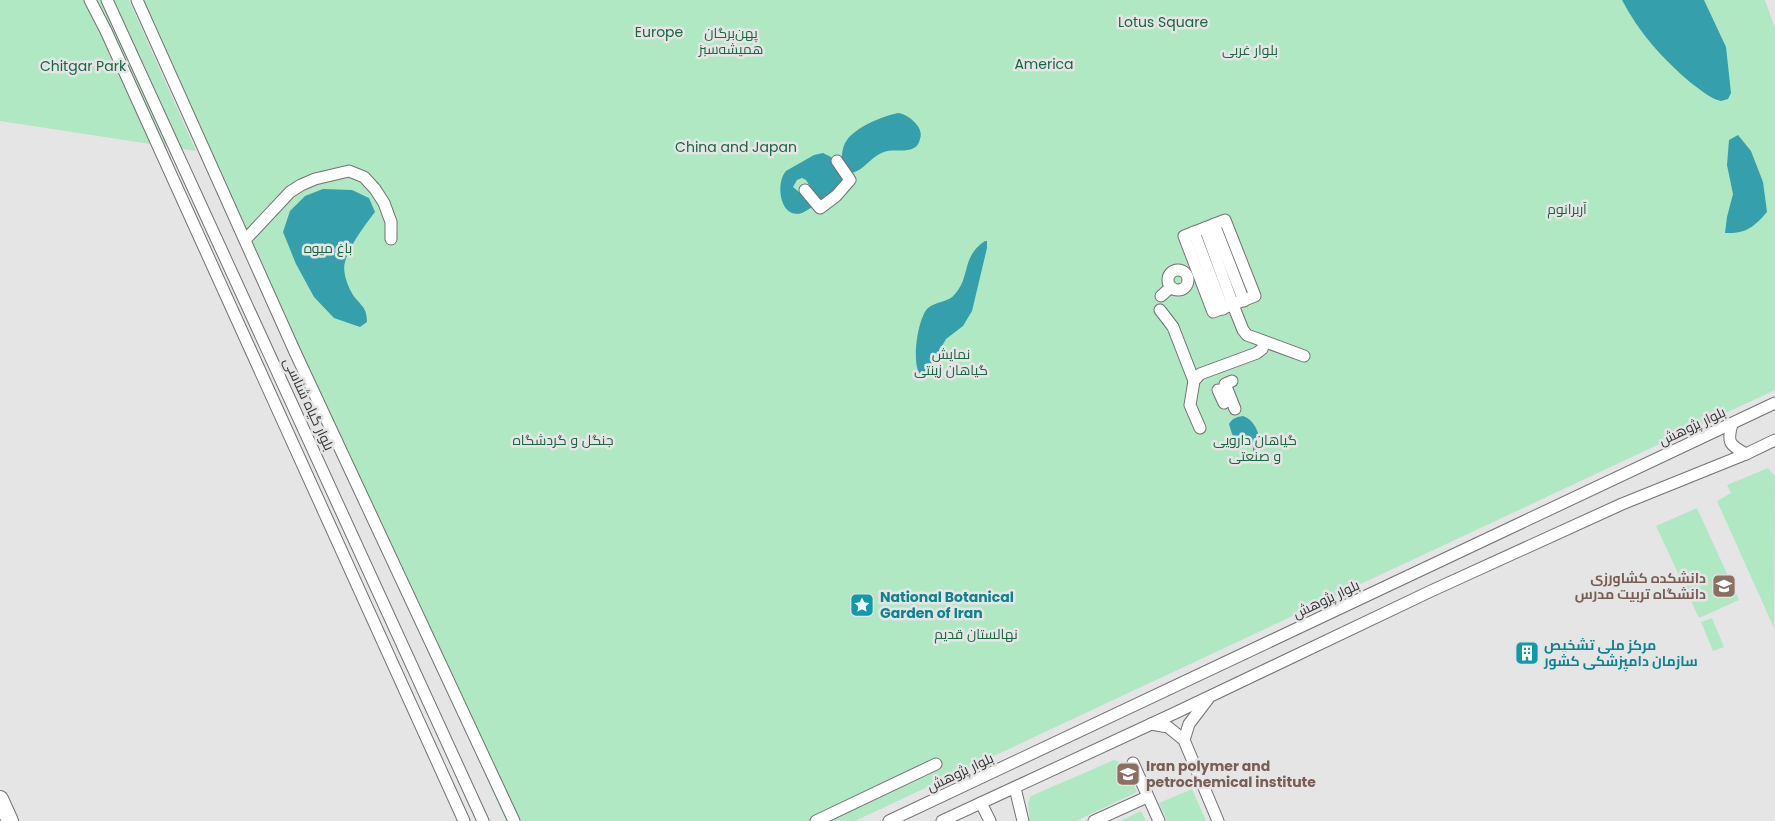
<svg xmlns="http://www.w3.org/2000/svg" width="1775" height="821" font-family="Poppins,Cairo,sans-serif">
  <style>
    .green { fill: #b0e8c3 }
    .water { fill: #359fac; fill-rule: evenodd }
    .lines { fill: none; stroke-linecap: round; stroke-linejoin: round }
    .minor-casing { stroke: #727273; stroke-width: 13 }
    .highway-casing { stroke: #727273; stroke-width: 18 }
    .minor { stroke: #fff; stroke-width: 11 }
    .highway { stroke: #fff; stroke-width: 16 }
    .labels { text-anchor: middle; stroke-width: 5; stroke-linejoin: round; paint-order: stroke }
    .park-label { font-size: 14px; fill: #18673e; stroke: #e5e5e6 }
    .street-label { font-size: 14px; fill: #343434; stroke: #e5e5e6 }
    .education-label { font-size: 14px; font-weight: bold; fill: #785e54; stroke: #e5e5e6; text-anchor: end }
    .culture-label { font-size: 14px; font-weight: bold; fill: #0d838f; stroke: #e5e5e6; text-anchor: start }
  </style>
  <rect width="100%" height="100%" fill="#e5e5e6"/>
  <!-- green -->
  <g class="green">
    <polygon points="0,0 129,0 196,151 0,121"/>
    <polygon points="136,0 1765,0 1775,29 1775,390 855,821 506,821"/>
    <polygon points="1768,468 1775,476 1774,628 1717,501 1731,493 1727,485"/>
    <polygon points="1697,508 1739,600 1699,618 1656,526"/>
    <polygon points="1712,618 1724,647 1713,651 1701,622"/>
    <path d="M 1114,760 C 1128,764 1131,780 1137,792 L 1076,821 L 1030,821 L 1028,803 L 1031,796 Z"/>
    <polygon points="1192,789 1206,821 1167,821 1159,803"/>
    <polygon points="1141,811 1146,821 1120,821"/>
  </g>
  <!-- water -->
  <g class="water">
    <path d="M 1622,0 L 1704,0 L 1726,47 L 1731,93 L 1728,99 L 1721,101 C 1709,98 1701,90 1691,83 C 1663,59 1639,33 1622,0 Z"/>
    <path d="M 898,113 C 906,114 912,119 917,125 C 920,129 922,134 920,139 C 916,157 895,147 884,152 C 874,155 867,165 859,170 C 855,172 849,174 845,177 C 842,180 841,186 837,190 C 834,193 807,211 802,213 C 780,220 775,183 786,171 L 814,155 L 823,153 L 831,157 L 833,162 L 841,163 C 842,156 842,146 847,140 C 856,127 883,116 898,113 ZM 802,178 L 806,180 L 811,188 L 805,197 L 793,187 L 797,180 Z"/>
    <path d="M 1738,135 L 1751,151 L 1763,182 L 1767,212 C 1754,227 1746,234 1725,233 L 1727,217 L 1733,194 L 1727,165 L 1729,140 Z"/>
    <path d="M 323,189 L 352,190 L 369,198 L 375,212 C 365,225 349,246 345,262 C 342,272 348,287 353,295 C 361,306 367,307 367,322 L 360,327 L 334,318 L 314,297 L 296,264 L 283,232 L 290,211 L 305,196 Z"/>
    <path d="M 985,241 L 987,241 L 987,248 L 972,311 L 963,326 L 946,339 L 934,360 L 932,363 L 927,364 L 926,366 L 927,371 L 922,375 L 920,374 C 911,363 918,317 928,308 C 936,301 948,303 955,294 C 971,276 961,257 985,241 Z"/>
    <path d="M 1243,416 C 1256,420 1266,443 1253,453 L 1253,447 L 1249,440 L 1237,440 L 1232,434 L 1229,424 C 1233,418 1236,417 1243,416 Z"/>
  </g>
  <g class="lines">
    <!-- minor casing -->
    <g class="minor-casing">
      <g id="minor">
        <polyline points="90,0 106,31 464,821"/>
        <polyline points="107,0 483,821"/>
        <polyline points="137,0 295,352 514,821"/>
        <polyline points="805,190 820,208 836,196 850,180 837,161"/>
        <polygon points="1225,220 1255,296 1213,312 1184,236"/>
        <polyline points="1214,224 1244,301"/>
        <polyline points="1205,228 1233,305 1243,330 1247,335 1304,356"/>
        <polyline points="1194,232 1223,309"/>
        <polyline points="245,240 290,192 301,185 315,179 349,171 364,177 375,189 384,203 391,222 391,239"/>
        <circle cx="1178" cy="280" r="10"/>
        <polyline points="1161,296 1171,287"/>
        <polyline points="1160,310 1173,327 1194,381"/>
        <polyline points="1232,381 1225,384 1235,409"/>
        <polyline points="1218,390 1224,403"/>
        <path d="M 1732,424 C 1727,442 1729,445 1746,454"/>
        <polyline points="1200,428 1190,405 1194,381 1200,374 1257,353 1262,349 1265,342"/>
        <polyline points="1151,724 1168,727 1184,740 1218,821"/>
        <polyline points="1184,740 1189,724 1208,699"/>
        <polyline points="1133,763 1159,821"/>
        <polyline points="1015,788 1023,821"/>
        <polyline points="981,803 990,821"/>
        <polyline points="816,821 936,764"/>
        <polyline points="889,821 1775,403"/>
        <polyline points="942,821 1175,713 1431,591 1622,504 1746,454 1775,440"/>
        <polyline points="1094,821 1147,797"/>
      </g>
    </g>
    <!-- highway casing -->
    <g class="highway-casing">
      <polyline id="highway" points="0,799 10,821"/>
    </g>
    <!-- minor -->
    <use href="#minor" class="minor"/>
    <!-- highway -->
    <use href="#highway" class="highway"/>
  </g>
  <!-- icons -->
  <defs>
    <g id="university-square" transform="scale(1.25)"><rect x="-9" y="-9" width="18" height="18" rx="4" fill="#8d6e63" stroke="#e5e5e6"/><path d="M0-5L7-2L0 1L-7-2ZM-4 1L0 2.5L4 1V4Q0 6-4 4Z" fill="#fff"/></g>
    <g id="sight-square" transform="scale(1.25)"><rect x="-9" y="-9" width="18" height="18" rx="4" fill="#0f9aa8" stroke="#e5e5e6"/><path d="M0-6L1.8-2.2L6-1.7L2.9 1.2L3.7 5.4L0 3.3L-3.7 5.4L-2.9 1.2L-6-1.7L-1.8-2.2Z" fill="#fff"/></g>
    <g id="building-square" transform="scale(1.25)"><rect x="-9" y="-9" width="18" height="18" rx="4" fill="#0f9aa8" stroke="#e5e5e6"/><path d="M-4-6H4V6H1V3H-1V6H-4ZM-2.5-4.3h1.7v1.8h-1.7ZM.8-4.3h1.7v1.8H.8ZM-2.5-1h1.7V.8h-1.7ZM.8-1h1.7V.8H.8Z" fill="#fff"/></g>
  </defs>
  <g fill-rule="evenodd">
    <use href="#university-square" x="1724" y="586"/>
    <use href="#sight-square" x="862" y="605"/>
    <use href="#building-square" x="1527" y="653"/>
    <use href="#university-square" x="1128" y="774"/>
  </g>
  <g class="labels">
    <!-- park labels -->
    <g class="park-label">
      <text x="1163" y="27">Lotus Square</text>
      <text x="659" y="37">Europe</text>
      <text x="731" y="38">پهن‌برگان<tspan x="731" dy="16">همیشه‌سبز</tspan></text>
      <text x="1250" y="55">بلوار غربی</text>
      <text x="1044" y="69">America</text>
      <text x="83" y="71">Chitgar Park</text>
      <text x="736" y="152">China and Japan</text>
      <text x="1567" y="214">آربرانوم</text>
      <text x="328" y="253">باغ میوه</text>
      <text x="951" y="359">نمایش<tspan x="951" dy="16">گیاهان زینتی</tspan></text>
      <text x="563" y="445">جنگل و گردشگاه</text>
      <text x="1255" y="445">گیاهان دارویی<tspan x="1255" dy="16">و صنعتی</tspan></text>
      <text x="976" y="639">نهالستان قدیم</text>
    </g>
    <!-- street labels -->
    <g class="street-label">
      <text transform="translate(309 404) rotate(65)" y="5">بلوار گیاه شناسی</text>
      <text transform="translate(1692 426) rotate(-25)" y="5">بلوار پژوهش</text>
      <text transform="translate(1326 599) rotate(-25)" y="5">بلوار پژوهش</text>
      <text transform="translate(960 772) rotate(-25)" y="5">بلوار پژوهش</text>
    </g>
    <!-- education labels -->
    <g class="education-label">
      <text x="1706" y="583">دانشکده کشاورزی<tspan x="1706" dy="16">دانشگاه تربیت مدرس</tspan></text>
      <text x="1146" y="771" text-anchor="start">Iran polymer and<tspan x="1146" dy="16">petrochemical institute</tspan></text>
    </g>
    <!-- culture labels -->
    <g class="culture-label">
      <text x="880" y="602">National Botanical<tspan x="880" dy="16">Garden of Iran</tspan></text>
      <text x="1544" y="650">مرکز ملی تشخیص<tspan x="1544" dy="16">سازمان دامپزشکی کشور</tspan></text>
    </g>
  </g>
</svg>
